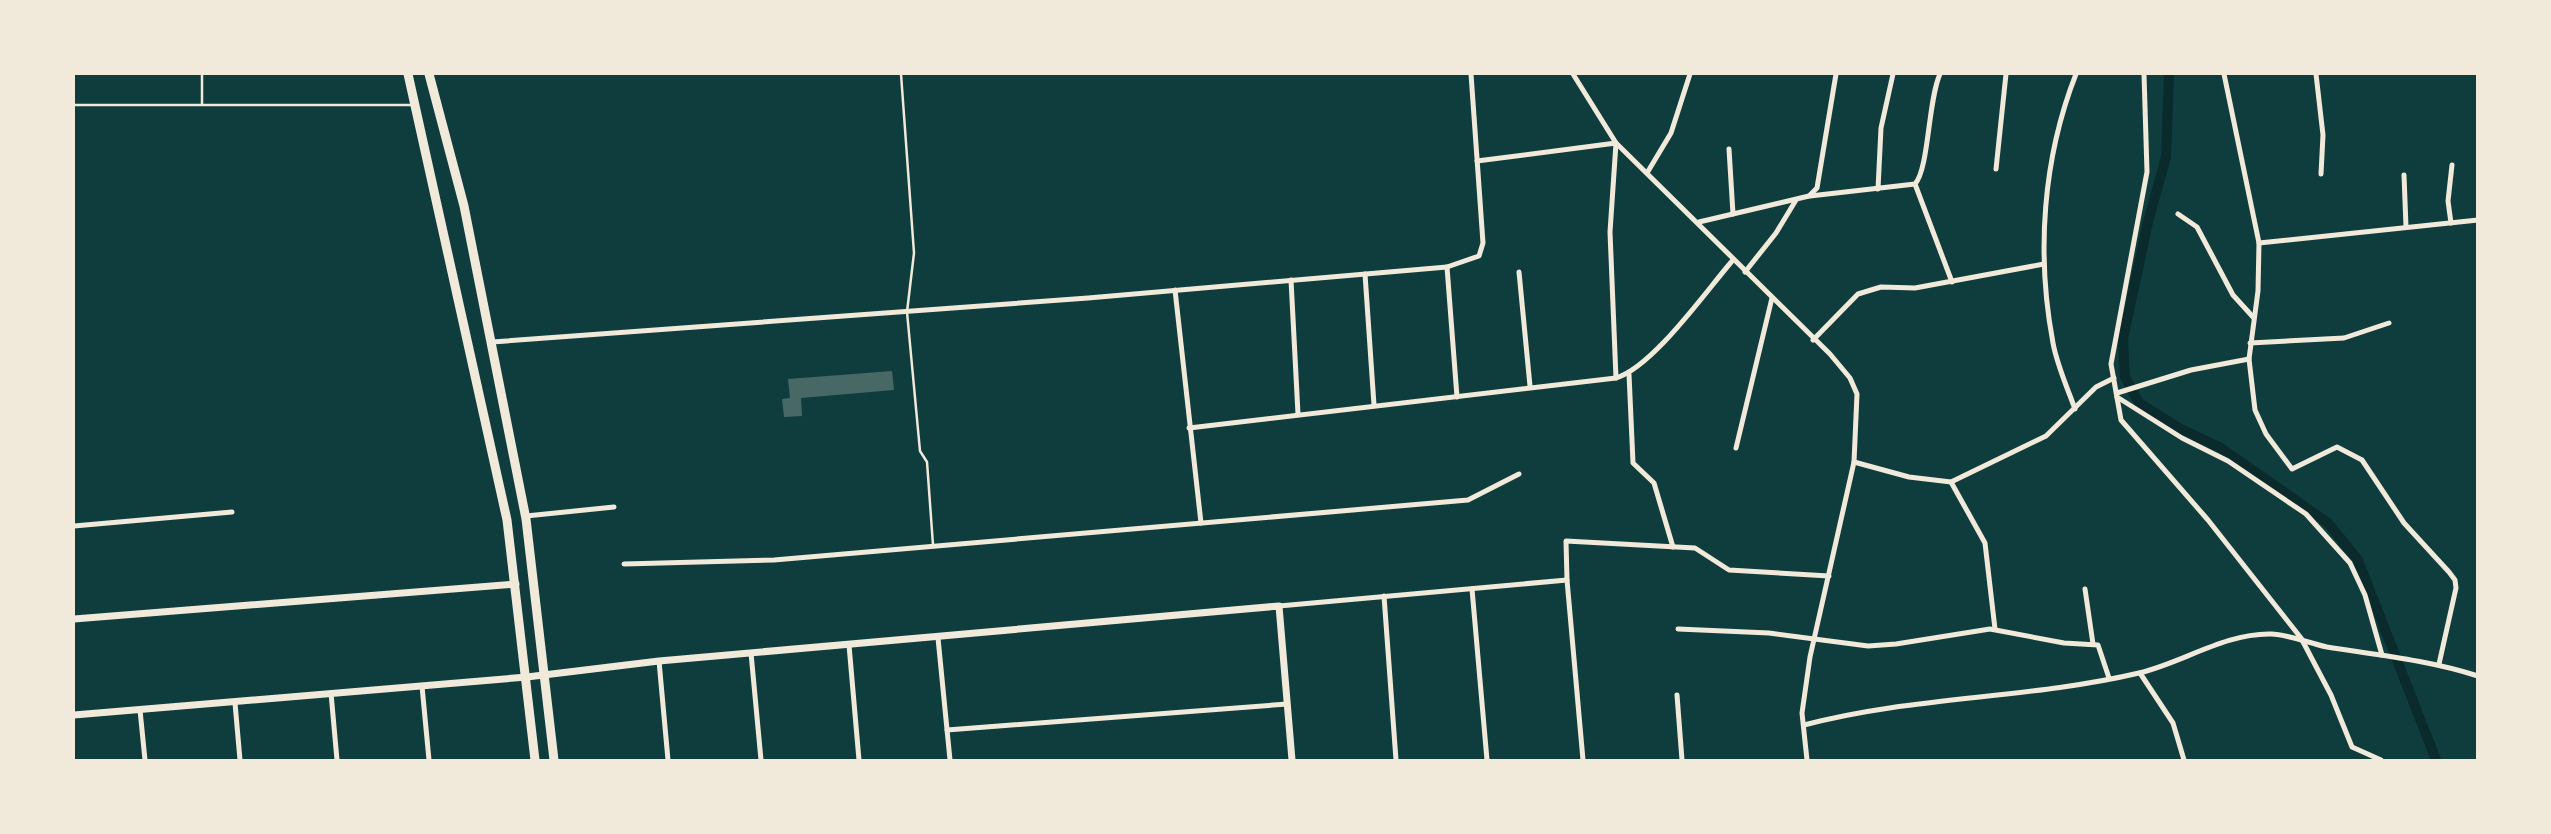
<svg xmlns="http://www.w3.org/2000/svg" width="2551" height="834" font-family="Overpass,sans-serif">
  <style>
    .lines { fill: none; stroke-linecap: round; stroke-linejoin: round }
    .canal { stroke: #0a2a2b; stroke-width: 10 }
    .building { fill: #486865 }
    .service { stroke: #f1e9da; stroke-width: 2.5 }
    .minor { stroke: #f1e9da; stroke-width: 5 }
    .tertiary { stroke: #f1e9da; stroke-width: 7 }
    .trunk { stroke: #f1e9da; stroke-width: 9 }
  </style>
  <rect width="100%" height="100%" fill="#0f3d3e"/>
  <g class="lines">
    <!-- canal -->
    <polyline class="canal" points="2169,74 2166,157 2148,222 2123,339 2125,377 2139,403 2179,428 2221,448 2328,523 2358,560 2436,760"/>
  </g>
  <!-- building -->
  <polygon class="building" points="892,371 894,390 801,398 802,416 784,417 782,399 790,398 788,379"/>
  <g class="lines">
    <!-- service -->
    <g class="service">
      <polyline points="202,74 202,104"/>
      <polyline points="901,74 914,253 907,312 920,451 927,462 933,545"/>
      <polyline points="74,105 411,105"/>
    </g>
    <!-- minor -->
    <g class="minor">
      <polyline points="1573,74 1616,143 1830,354 1850,378 1857,394 1854,462 1810,657 1802,713 1807,760"/>
      <polyline points="2144,74 2147,172 2111,364 2121,420 2208,520 2301,638 2331,695 2352,747 2381,760"/>
      <polyline points="2224,74 2259,243 2258,291 2249,359 2255,410 2266,434 2292,469 2337,447 2362,460 2404,523 2449,572 2455,580 2456,588 2439,664"/>
      <polyline points="2316,74 2323,135 2321,174"/>
      <polyline points="1729,149 1733,214"/>
      <polyline points="1477,161 1616,143 1610,232 1616,378"/>
      <polyline points="1996,169 2006,74"/>
      <polyline points="1647,173 1671,133 1690,74"/>
      <polyline points="2404,175 2406,227"/>
      <polyline points="1915,184 1952,282"/>
      <polyline points="1878,189 1881,128 1893,74"/>
      <path d="M 1810,196 L 1915,184 C 1929,169 1928,100 1940,74"/>
      <polyline points="2178,214 2197,227 2233,295 2253,317"/>
      <polyline points="1699,222 1809,196 1817,188 1836,74"/>
      <polyline points="2451,223 2448,201 2452,165"/>
      <polyline points="2259,243 2478,220"/>
      <polyline points="1447,267 1457,397"/>
      <polyline points="1519,272 1530,386"/>
      <polyline points="1745,272 1776,233 1796,200"/>
      <polyline points="1365,274 1374,405"/>
      <polyline points="1291,280 1298,414"/>
      <polyline points="1175,290 1201,523"/>
      <polyline points="1813,340 1858,294 1881,287 1915,288 2044,264"/>
      <polyline points="492,342 1088,298 1447,267 1479,256 1483,243 1471,74"/>
      <polyline points="2250,343 2344,338 2389,323"/>
      <polyline points="1629,374 1633,463 1654,483 1673,547"/>
      <polyline points="2117,393 2191,370 2249,359"/>
      <polyline points="2117,397 2182,438 2228,461 2306,514 2350,563 2365,595 2382,655"/>
      <path d="M 2075,409 C 2067,387 2057,365 2053,343 C 2036,253 2043,158 2076,74"/>
      <path d="M 1189,428 L 1616,378 C 1653,367 1706,291 1733,260"/>
      <polyline points="1736,448 1772,298"/>
      <polyline points="1854,462 1909,477 1951,482 2046,436 2096,387 2114,378"/>
      <polyline points="1951,482 1985,543 1995,629"/>
      <polyline points="526,516 614,507"/>
      <polyline points="74,526 232,512"/>
      <polyline points="624,564 774,560 1468,500 1519,474"/>
      <polyline points="1472,589 1487,760"/>
      <polyline points="2085,589 2093,644"/>
      <polyline points="1384,596 1396,760"/>
      <polyline points="1279,606 1567,580"/>
      <polyline points="1678,629 1769,633 1868,646 1896,644 1990,629 2064,643 2098,645 2109,678"/>
      <polyline points="938,638 950,760"/>
      <polyline points="849,645 859,760"/>
      <polyline points="751,653 761,760"/>
      <polyline points="659,661 668,760"/>
      <polyline points="2140,673 2173,723 2184,760"/>
      <polyline points="422,686 429,760"/>
      <polyline points="331,693 337,760"/>
      <polyline points="1677,695 1682,760"/>
      <polyline points="235,703 240,760"/>
      <polyline points="140,710 145,760"/>
      <path d="M 1804,725 C 1913,696 2029,699 2139,673 C 2182,663 2225,633 2271,634 C 2291,635 2308,643 2327,647 C 2378,655 2428,660 2478,676"/>
      <polyline points="947,730 1287,704"/>
      <polyline points="1583,760 1567,580 1566,541 1695,548 1729,570 1829,576"/>
    </g>
    <!-- tertiary -->
    <g class="tertiary">
      <polyline points="74,619 516,584"/>
      <polyline points="74,715 527,677 659,661 1279,606 1292,760"/>
    </g>
    <!-- trunk -->
    <g class="trunk">
      <polyline points="408,74 507,520 535,760"/>
      <polyline points="429,74 464,206 526,519 554,760"/>
    </g>
  </g>
  <!-- border -->
  <rect width="2551" height="834" fill="none" stroke="#f1e9da" stroke-width="150"/>
</svg>
